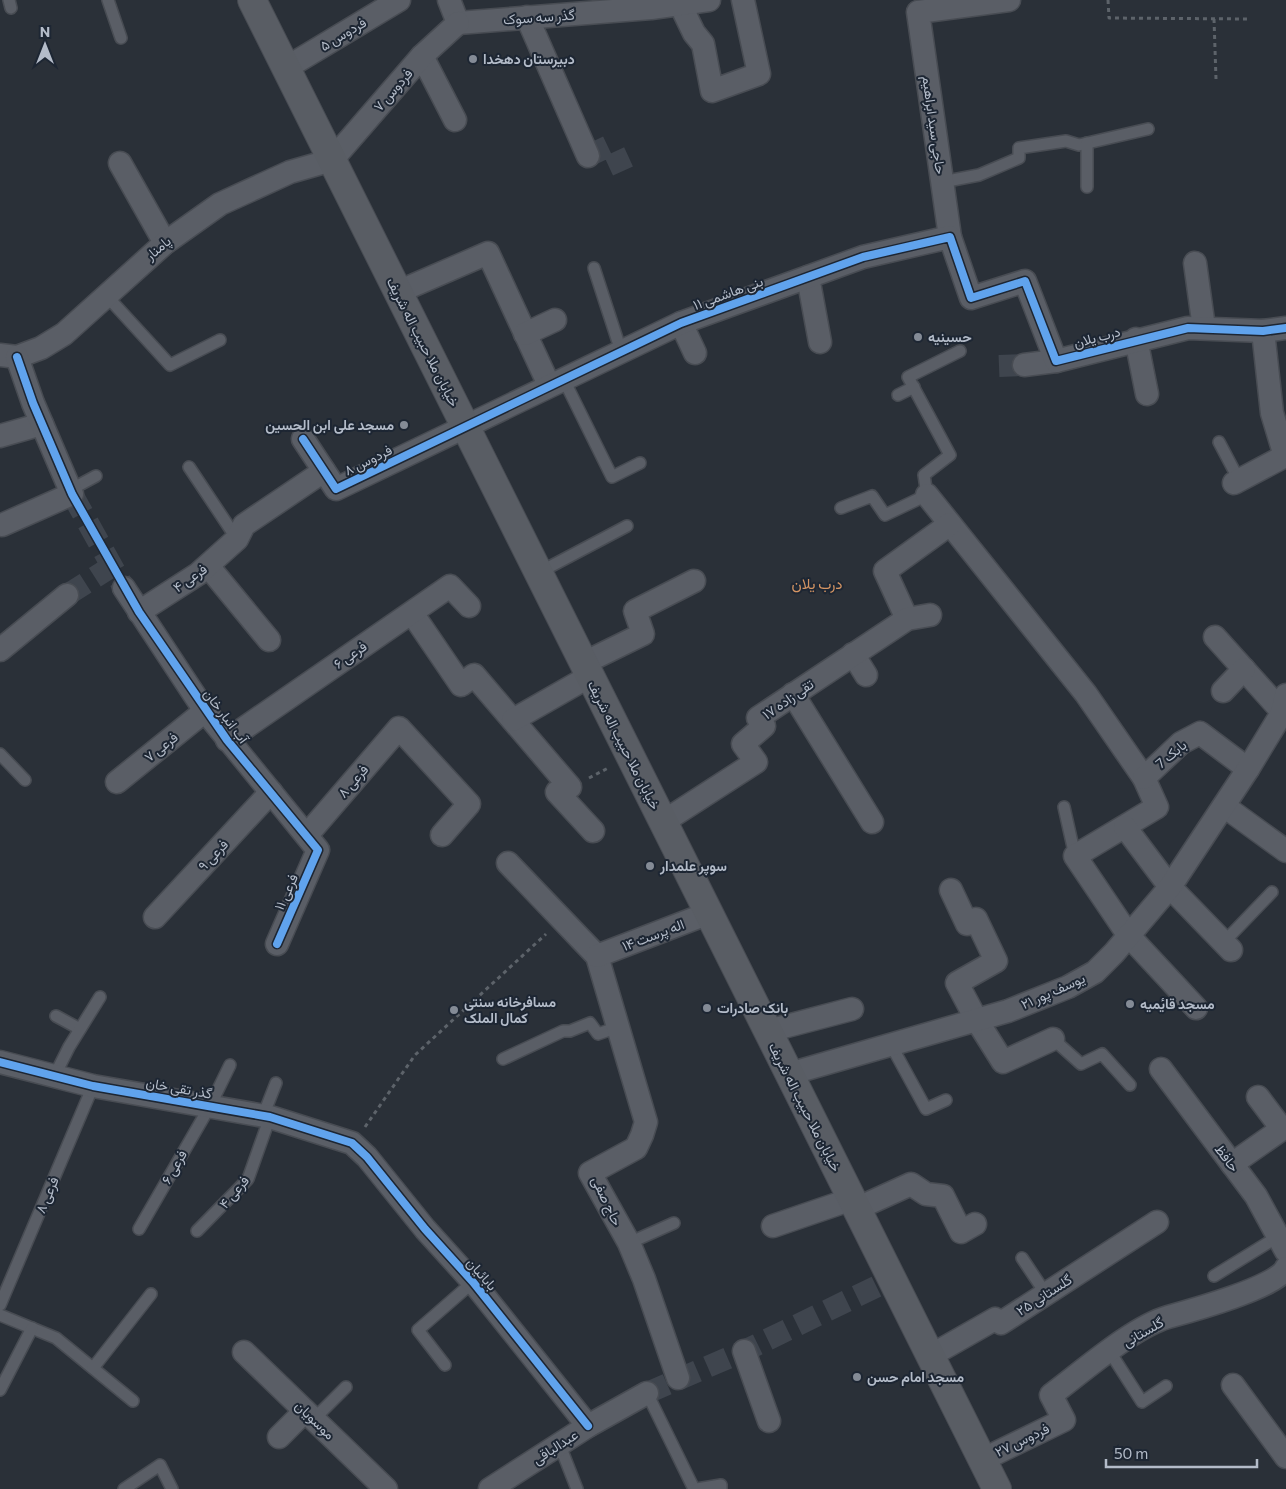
<svg xmlns="http://www.w3.org/2000/svg" width="1286" height="1489" font-family="Commissioner,Vazirmatn,sans-serif">
  <style>
    .lines { fill: none; stroke-linecap: round; stroke-linejoin: round }
    .minor-tunnel { stroke: #3f454e; stroke-width: 22; stroke-dasharray: 22 11; stroke-linecap: butt }
    .service-casing { stroke: #484c53; stroke-width: 14 }
    .minor-casing { stroke: #484c53; stroke-width: 25 }
    .secondary-casing { stroke: #484c53; stroke-width: 30 }
    .path { stroke: #5d636a; stroke-width: 3; stroke-dasharray: 4 4; stroke-linecap: butt }
    .service { stroke: #5a5e66; stroke-width: 11 }
    .minor { stroke: #5a5e66; stroke-width: 22 }
    .secondary { stroke: #595d64; stroke-width: 28 }
    .cycleway-casing { stroke: #1d2633; stroke-width: 11 }
    .cycleway { stroke: #60a3ed; stroke-width: 8 }
    .poi-dot { fill: #848b96; stroke: #1d2633; stroke-width: 2 }
    .labels { text-anchor: middle; stroke-width: 4; stroke-linejoin: round; paint-order: stroke }
    .street-label { font-size: 14px; fill: #b4bcc9; stroke: #1d2633 }
    .poi-label { font-size: 14px; font-weight: bold; fill: #b4bcc9; stroke: #1d2633; text-anchor: start }
    .neighbourhood-label { font-size: 15px; fill: #d59563; stroke: #1d2633 }
  </style>
  <rect width="100%" height="100%" fill="#2a3038"/>
  <g class="lines">
    <!-- minor-tunnel -->
    <g class="minor-tunnel">
      <polyline points="588,156 611,145 623,171"/>
      <polyline points="999,366 1024,365"/>
      <polyline points="72,494 124,588"/>
      <polyline points="67,595 111,567"/>
      <polyline points="647,1393 744,1351 892,1279"/>
    </g>
    <!-- service casing -->
    <g class="service-casing">
      <g id="service">
        <polyline points="9,0 11,8"/>
        <polyline points="108,0 121,38"/>
        <polyline points="942,182 979,175 1019,158 1019,148 1066,141 1079,145 1148,129"/>
        <polyline points="1087,187 1087,143"/>
        <polyline points="594,268 621,351"/>
        <polyline points="105,294 170,365 220,340"/>
        <polyline points="563,378 612,477 640,463"/>
        <polyline points="898,395 914,387"/>
        <polyline points="1219,442 1239,480"/>
        <polyline points="189,467 237,539"/>
        <polyline points="70,490 96,476"/>
        <polyline points="841,508 872,496 885,515 927,495 924,475 950,455 908,377 960,351"/>
        <polyline points="538,573 627,526"/>
        <polyline points="0,754 25,780"/>
        <polyline points="1064,807 1075,856"/>
        <polyline points="1224,942 1272,892"/>
        <polyline points="56,1016 80,1029"/>
        <polyline points="1053,1039 1081,1064 1102,1054 1130,1085"/>
        <polyline points="890,1043 926,1109 946,1100"/>
        <polyline points="503,1059 563,1031 570,1031 590,1023 598,1034 618,1027"/>
        <polyline points="54,1077 69,1047 100,997"/>
        <polyline points="263,1116 276,1083"/>
        <polyline points="139,1229 210,1106 230,1065"/>
        <polyline points="197,1231 248,1179 270,1117"/>
        <polyline points="629,1243 674,1223"/>
        <polyline points="1022,1258 1046,1294"/>
        <polyline points="1214,1276 1279,1236"/>
        <polyline points="0,1305 93,1086"/>
        <polyline points="0,1315 56,1338 133,1401"/>
        <polyline points="1110,1352 1142,1402 1166,1386"/>
        <polyline points="445,1365 418,1330 473,1282"/>
        <polyline points="93,1368 151,1294"/>
        <polyline points="0,1390 32,1328"/>
        <polyline points="647,1393 694,1489"/>
        <polyline points="314,1419 346,1387"/>
        <polyline points="559,1443 577,1489"/>
        <polyline points="124,1489 160,1465 172,1489"/>
        <polyline points="697,1489 721,1485 721,1489"/>
      </g>
    </g>
    <!-- minor casing -->
    <g class="minor-casing">
      <g id="minor">
        <polyline points="449,0 458,23"/>
        <polyline points="680,4 694,33 703,44 712,91 759,74 743,0"/>
        <polyline points="527,17 588,156"/>
        <polyline points="458,23 651,8 709,0"/>
        <polyline points="422,56 455,120"/>
        <polyline points="286,68 399,0"/>
        <polyline points="120,163 165,243"/>
        <polyline points="950,237 918,12 1009,0"/>
        <polyline points="1195,263 1204,328"/>
        <polyline points="808,277 820,342"/>
        <polyline points="398,292 488,253 549,385"/>
        <polyline points="681,323 695,353"/>
        <polyline points="525,334 555,320"/>
        <polyline points="1136,339 1147,394"/>
        <polyline points="0,355 17,357 41,348 64,334 165,243 220,204 290,172 332,160 422,56 458,23"/>
        <polyline points="1024,365 1056,361"/>
        <polyline points="0,436 42,424"/>
        <polyline points="303,439 336,489 681,323 863,257 950,237 971,298 1025,281 1056,361 1188,328 1263,331 1286,328"/>
        <polyline points="1234,483 1285,456 1272,413 1263,331"/>
        <polyline points="927,495 1086,694 1144,778 1157,807 1075,856 1129,936 1196,1008"/>
        <polyline points="2,525 72,494 33,403 17,357"/>
        <polyline points="208,566 269,640"/>
        <polyline points="124,588 205,711 318,850 277,944"/>
        <polyline points="139,612 198,574 237,539 244,525 324,471"/>
        <polyline points="412,613 461,685 474,675 570,787 557,792 593,831"/>
        <polyline points="907,619 885,571 950,524"/>
        <polyline points="1215,637 1286,716"/>
        <polyline points="0,650 67,595"/>
        <polyline points="853,654 866,675"/>
        <polyline points="584,663 643,634 635,611 694,581"/>
        <polyline points="1223,691 1244,669"/>
        <polyline points="793,694 872,822"/>
        <polyline points="513,720 590,676"/>
        <polyline points="227,740 450,586 469,606"/>
        <polyline points="1144,778 1181,743 1200,733 1248,769"/>
        <polyline points="117,782 205,711"/>
        <polyline points="1224,806 1286,851"/>
        <polyline points="663,822 756,762 743,744 764,726 758,718 907,619 930,615"/>
        <polyline points="1125,827 1170,887 1231,950"/>
        <polyline points="307,835 399,728 469,804 442,835"/>
        <polyline points="508,863 597,956 646,1122 642,1135 636,1148 590,1173 629,1243 644,1279 678,1378"/>
        <polyline points="951,890 967,924 976,919 996,961 957,983 976,1019 1003,1062 1053,1039"/>
        <polyline points="155,917 271,792"/>
        <polyline points="597,956 709,913"/>
        <polyline points="768,1031 852,1009"/>
        <polyline points="0,1062 93,1086 270,1117 352,1143 367,1157 425,1229 473,1282 588,1426"/>
        <polyline points="1161,1069 1256,1196 1286,1251"/>
        <polyline points="789,1074 1008,1011 1068,987 1095,972 1114,953 1170,887 1248,769 1282,713 1286,695"/>
        <polyline points="1232,1164 1282,1129 1258,1097"/>
        <polyline points="856,1209 911,1184 926,1194 943,1196 961,1232 975,1224"/>
        <polyline points="773,1226 852,1199"/>
        <polyline points="744,1351 769,1421"/>
        <polyline points="244,1352 386,1489"/>
        <polyline points="930,1356 995,1319 1001,1323 1157,1222"/>
        <polyline points="1233,1385 1286,1457"/>
        <polyline points="279,1437 305,1411"/>
        <path d="M 982,1460 L 1064,1420 L 1051,1395 C 1082,1372 1133,1327 1168,1317 C 1190,1311 1278,1287 1286,1268"/>
        <polyline points="490,1489 588,1426 647,1393"/>
      </g>
    </g>
    <!-- secondary casing -->
    <g class="secondary-casing">
      <polyline id="secondary" points="252,0 997,1489"/>
    </g>
    <!-- path -->
    <g class="path">
      <polyline points="1108,0 1109,18 1249,19"/>
      <polyline points="1214,19 1216,79"/>
      <polyline points="589,778 610,767"/>
      <polyline points="365,1127 415,1055 546,934"/>
    </g>
    <!-- service -->
    <use href="#service" class="service"/>
    <!-- minor -->
    <use href="#minor" class="minor"/>
    <!-- secondary -->
    <use href="#secondary" class="secondary"/>
    <!-- cycleway casing -->
    <g class="cycleway-casing">
      <g id="cycleway">
        <polyline points="17,357 33,403 72,494 139,612 227,740 318,850 277,944"/>
        <polyline points="303,439 336,489 681,323 863,257 950,237 971,298 1025,281 1056,361 1188,328 1263,331 1286,328"/>
        <polyline points="0,1062 93,1086 270,1117 352,1143 367,1157 425,1229 473,1282 588,1426"/>
      </g>
    </g>
    <!-- cycleway -->
    <use href="#cycleway" class="cycleway"/>
  </g>
  <!-- markers -->
  <g class="poi-dot">
    <circle cx="473" cy="59" r="5"/>
    <circle cx="918" cy="337" r="5"/>
    <circle cx="404" cy="425" r="5"/>
    <circle cx="650" cy="866" r="5"/>
    <circle cx="1130" cy="1004" r="5"/>
    <circle cx="707" cy="1008" r="5"/>
    <circle cx="454" cy="1010" r="5"/>
    <circle cx="857" cy="1377" r="5"/>
  </g>
  <g class="labels">
    <!-- street labels -->
    <g class="street-label">
      <text transform="translate(539 17) rotate(-4)" y="5">گذر سه سوک</text>
      <text transform="translate(343 34) rotate(-31)" y="5">فردوس ۵</text>
      <text transform="translate(393 90) rotate(-49)" y="5">فردوس ۷</text>
      <text transform="translate(934 125) rotate(82)" y="5">حاجی سید ابراهیم</text>
      <text transform="translate(158 248) rotate(-40)" y="5">پامنار</text>
      <text transform="translate(728 293) rotate(-20)" y="5">بنی هاشمی ۱۱</text>
      <text transform="translate(1097 337) rotate(-15)" y="5">درب یلان</text>
      <text transform="translate(423 342) rotate(63)" y="5">خیابان ملا حبیب اله شریف</text>
      <text transform="translate(368 460) rotate(-26)" y="5">فردوس ۸</text>
      <text transform="translate(190 578) rotate(-35)" y="5">فرعی ۴</text>
      <text transform="translate(350 655) rotate(-35)" y="5">فرعی ۶</text>
      <text transform="translate(788 699) rotate(-35)" y="5">تقی زاده ۱۷</text>
      <text transform="translate(226 716) rotate(53)" y="5">آب انبار خان</text>
      <text transform="translate(624 745) rotate(63)" y="5">خیابان ملا حبیب اله شریف</text>
      <text transform="translate(161 747) rotate(-39)" y="5">فرعی ۷</text>
      <text transform="translate(1171 754) rotate(-40)" y="5">بابک 7</text>
      <text transform="translate(353 781) rotate(-49)" y="5">فرعی ۸</text>
      <text transform="translate(213 855) rotate(-47)" y="5">فرعی ۹</text>
      <text transform="translate(286 892) rotate(-66)" y="5">فرعی ۱۱</text>
      <text transform="translate(653 935) rotate(-21)" y="5">اله پرست ۱۴</text>
      <text transform="translate(1053 991) rotate(-24)" y="5">یوسف پور ۲۱</text>
      <text transform="translate(179 1088) rotate(10)" y="5">گذر تقی خان</text>
      <text transform="translate(805 1107) rotate(63)" y="5">خیابان ملا حبیب اله شریف</text>
      <text transform="translate(1227 1158) rotate(53)" y="5">حافظ</text>
      <text transform="translate(174 1167) rotate(-60)" y="5">فرعی ۶</text>
      <text transform="translate(234 1192) rotate(-50)" y="5">فرعی ۴</text>
      <text transform="translate(47 1195) rotate(-67)" y="5">فرعی ۸</text>
      <text transform="translate(607 1201) rotate(65)" y="5">حاج صفی</text>
      <text transform="translate(482 1274) rotate(49)" y="5">بابائیان</text>
      <text transform="translate(1044 1295) rotate(-33)" y="5">گلستانی ۲۵</text>
      <text transform="translate(1143 1332) rotate(-30)" y="5">گلستانی</text>
      <text transform="translate(315 1420) rotate(44)" y="5">موسویان</text>
      <text transform="translate(1022 1440) rotate(-26)" y="5">فردوس ۲۷</text>
      <text transform="translate(555 1447) rotate(-33)" y="5">عبدالباقی</text>
    </g>
    <!-- poi labels -->
    <g class="poi-label">
      <text x="483" y="64">دبیرستان دهخدا</text>
      <text x="928" y="342">حسینیه</text>
      <text x="394" y="430" text-anchor="end">مسجد علی ابن الحسین</text>
      <text x="660" y="871">سوپر علمدار</text>
      <text x="464" y="1007">مسافرخانه سنتی<tspan x="464" dy="16">کمال الملک</tspan></text>
      <text x="1140" y="1009">مسجد قایٔمیه</text>
      <text x="717" y="1013">بانک صادرات</text>
      <text x="867" y="1382">مسجد امام حسن</text>
    </g>
    <!-- neighbourhood labels -->
    <g class="neighbourhood-label">
      <text x="817" y="589">درب یلان</text>
    </g>
  </g>
  <!-- north arrow -->
  <g transform="translate(45 45)" stroke="#1d2633" stroke-width="4" paint-order="stroke">
  <path d="M0-4L9 19L0 12L-9 19Z" fill="#b4bcc9"/>
  <text y="-8" font-size="14" font-weight="bold" text-anchor="middle" fill="#b4bcc9">N</text>
  </g>
  <!-- scale -->
  <path d="M1106 1459v8h151v-8" fill="none" stroke="#b4bcc9" stroke-width="2.5"/>
  <text x="1114" y="1459" font-size="15" fill="#b4bcc9" stroke="#1d2633" stroke-width="4" paint-order="stroke">50 m</text>
</svg>
